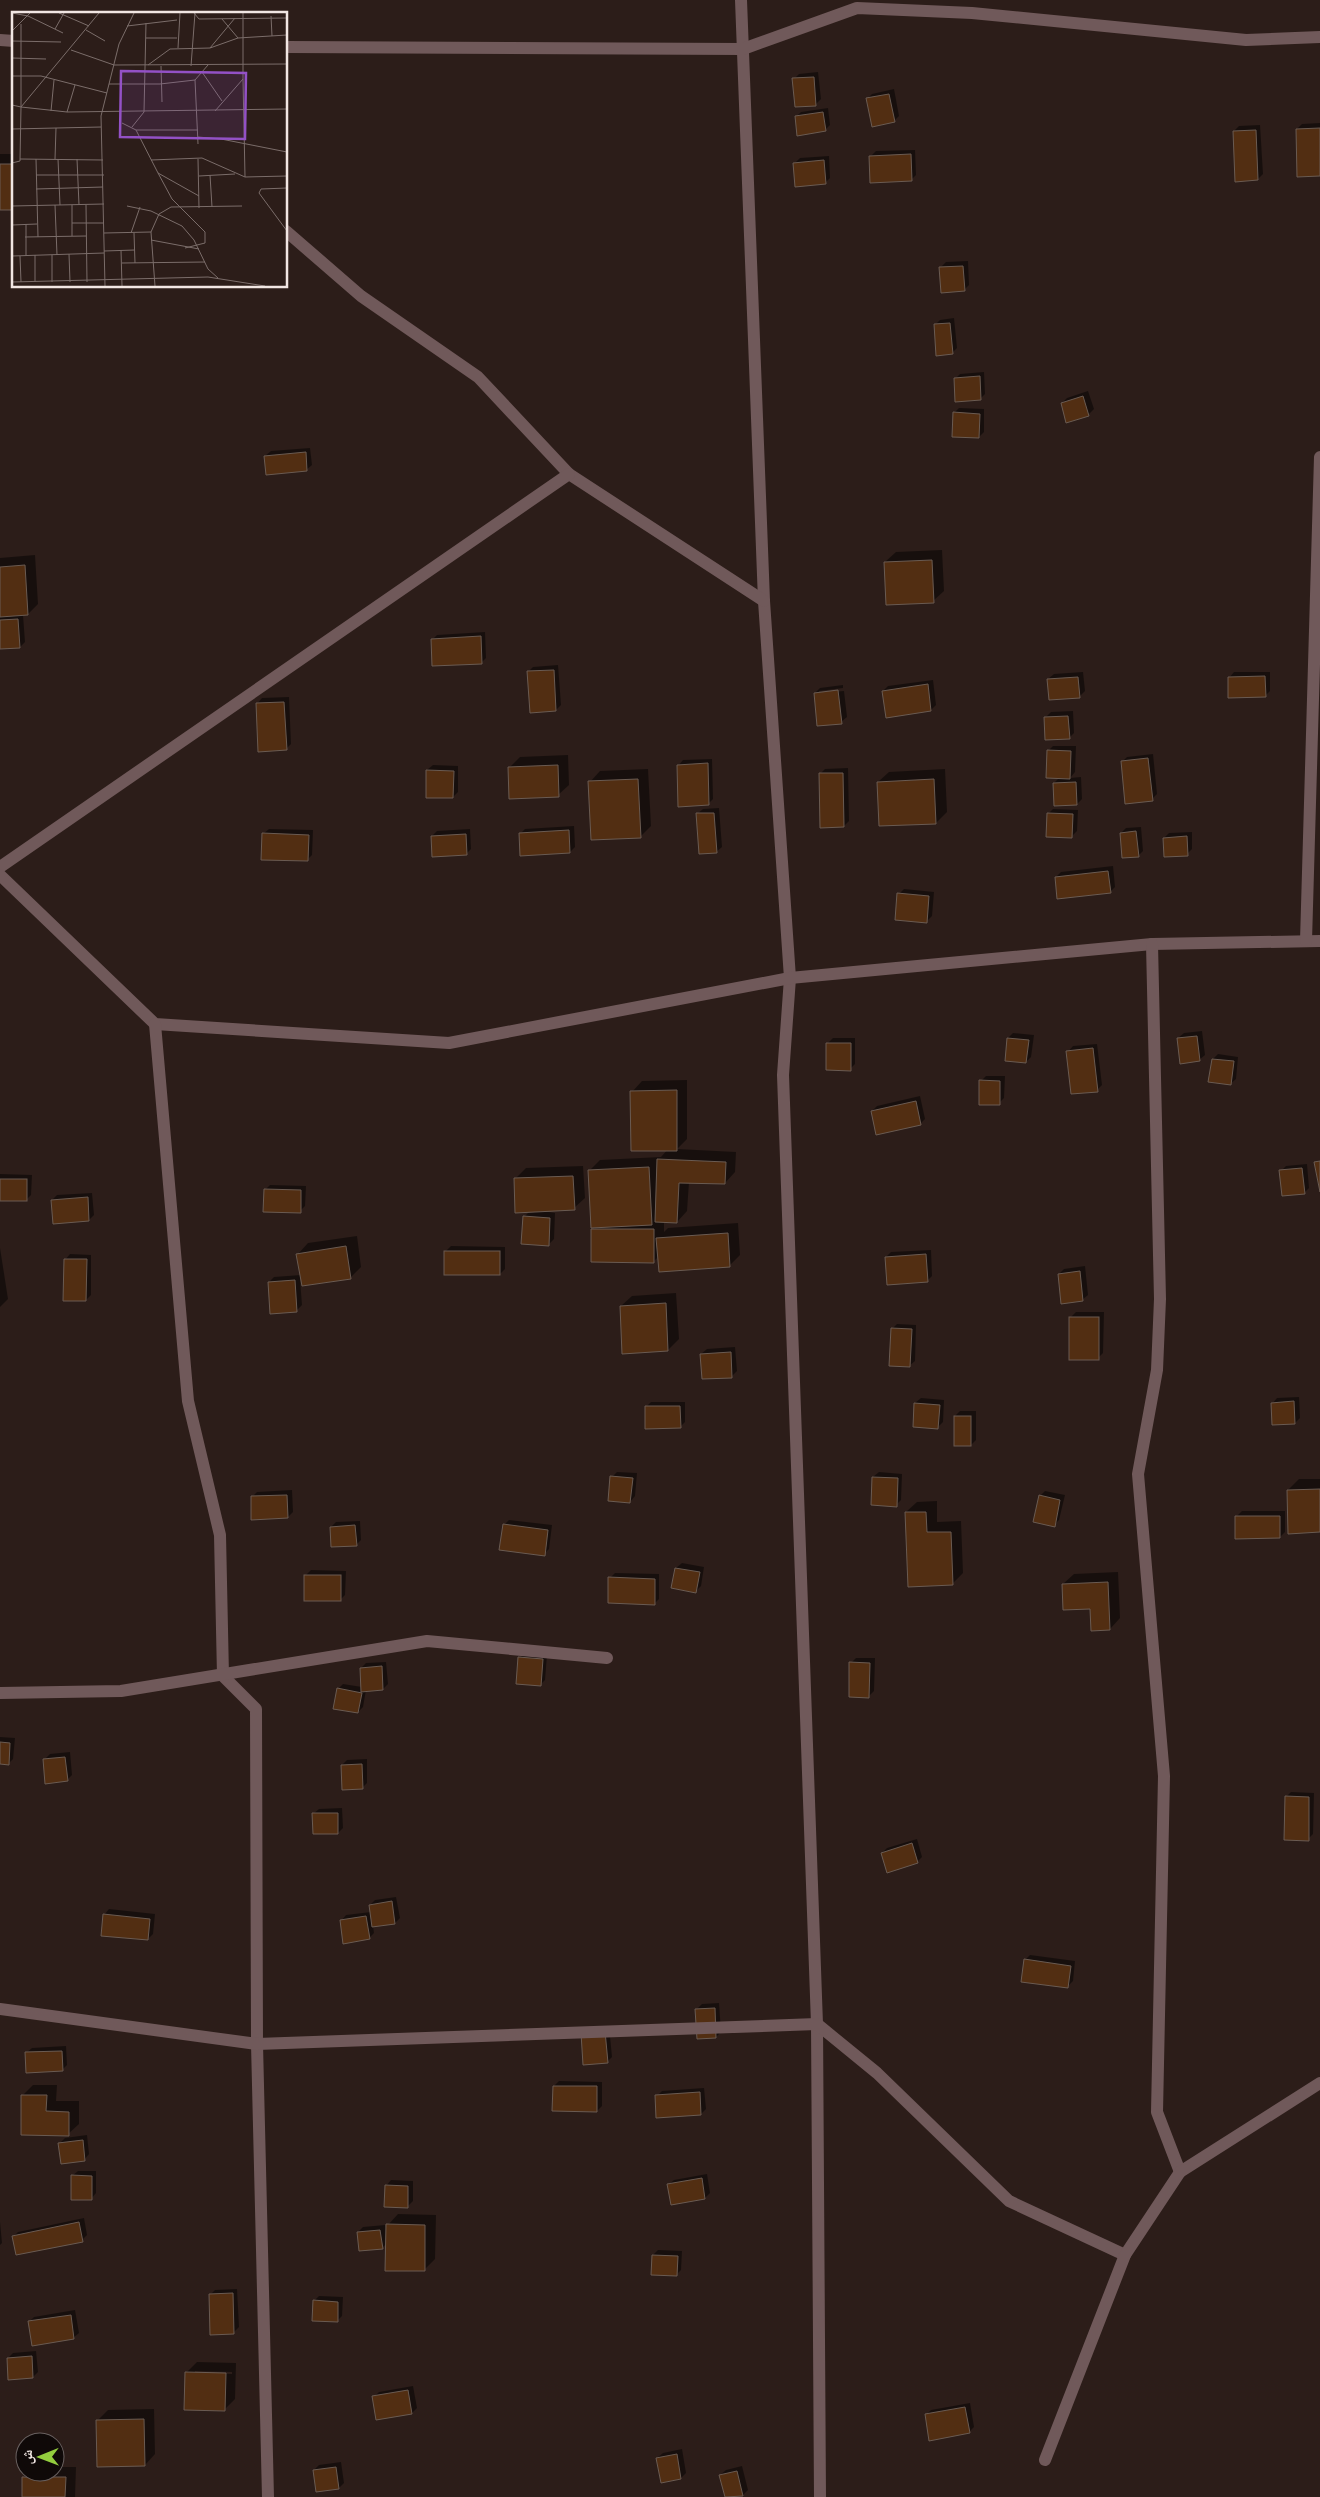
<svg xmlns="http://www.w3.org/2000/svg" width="1320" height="2497" font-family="Cabin,'Noto Naskh Arabic',sans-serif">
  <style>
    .shadow { fill: #0007; fill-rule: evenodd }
    .building { fill: #522e12; stroke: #6a5b52 }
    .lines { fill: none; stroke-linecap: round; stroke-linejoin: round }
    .minor { stroke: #70595a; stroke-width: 12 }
    .inset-road { fill: none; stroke: #7b6d6a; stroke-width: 1 }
    .view { fill: #9351c6; fill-opacity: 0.15; stroke: #9351c6; stroke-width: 2.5 }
    .inset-edge { fill: none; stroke: #f1e6e3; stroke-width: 2.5 }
  </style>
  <rect width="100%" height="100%" fill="#2c1d19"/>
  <!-- shadow -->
  <g class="shadow">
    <polygon points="818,72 821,99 816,104 794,79 799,74"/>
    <polygon points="894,89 899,116 894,121 867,99 872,94"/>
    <polygon points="828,108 830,125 825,130 796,117 801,112"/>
    <polygon points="1320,123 1320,175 1297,129 1302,124"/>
    <polygon points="1260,125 1263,174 1258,179 1234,131 1239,126"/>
    <polygon points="915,150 916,175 911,180 871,156 876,151"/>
    <polygon points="0,154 14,154 14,206 11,208 0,208"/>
    <polygon points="829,156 830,178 825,183 795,163 800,158"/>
    <polygon points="968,261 969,285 964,290 941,267 946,262"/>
    <polygon points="954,318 957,348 952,353 935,325 940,320"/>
    <polygon points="984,372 985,394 980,399 955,379 960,374"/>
    <polygon points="1088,391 1094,409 1089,414 1067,421 1062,403 1067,398"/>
    <polygon points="959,408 984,409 984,432 979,437 954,413"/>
    <polygon points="310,448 312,465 306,470 265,456 271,451"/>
    <polygon points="942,550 944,591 933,601 885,562 896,552"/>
    <polygon points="35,555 38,604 28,614 23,615 25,642 20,647 0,648 0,558"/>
    <polygon points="485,632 486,658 481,663 432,640 437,635"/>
    <polygon points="558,665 561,705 556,710 528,672 533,667"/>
    <polygon points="1083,672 1085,691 1080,696 1048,679 1054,674"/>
    <polygon points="1234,672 1270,672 1270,691 1265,696 1229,678"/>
    <polygon points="933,680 936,705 931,710 883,691 888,686"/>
    <polygon points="843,685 843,688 819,691 819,693 844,691 847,717 841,722 815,693 820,688"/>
    <polygon points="289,697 291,744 286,749 257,704 262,698"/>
    <polygon points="1073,711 1074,733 1069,738 1045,718 1051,712"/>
    <polygon points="1053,746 1076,746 1075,772 1070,778 1081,777 1082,799 1077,804 1054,783 1060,777 1048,751"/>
    <polygon points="1153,754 1157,794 1152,799 1122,762 1127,757"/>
    <polygon points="568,755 569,785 558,795 509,768 520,757"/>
    <polygon points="712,759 713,799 708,804 678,766 683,760"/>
    <polygon points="433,765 458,766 458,792 453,797 427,770"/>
    <polygon points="848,768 849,821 844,826 820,774 825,769"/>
    <polygon points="648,769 651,826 640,837 590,782 600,771"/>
    <polygon points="945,769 947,812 936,823 878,782 889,772"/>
    <polygon points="719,808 722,847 716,852 697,814 703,809"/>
    <polygon points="1053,809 1078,810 1077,831 1072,836 1048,814"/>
    <polygon points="574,826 575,847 570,852 520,834 525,829"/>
    <polygon points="1141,827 1143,851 1138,856 1121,833 1126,828"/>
    <polygon points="269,829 313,830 312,855 307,860 263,834"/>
    <polygon points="470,829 471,849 466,854 432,836 437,831"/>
    <polygon points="1192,832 1192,849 1187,854 1164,838 1169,833"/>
    <polygon points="1113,866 1115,887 1110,892 1056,877 1061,872"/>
    <polygon points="904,889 934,892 932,916 927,921 899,894"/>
    <polygon points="1202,1031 1205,1055 1199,1060 1178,1038 1184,1033"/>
    <polygon points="1013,1033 1034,1035 1031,1057 1026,1062 1008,1038"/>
    <polygon points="833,1038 855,1038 855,1064 850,1069 828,1043"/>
    <polygon points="1097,1044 1102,1085 1097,1090 1068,1052 1073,1046"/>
    <polygon points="1218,1054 1238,1057 1236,1079 1230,1084 1213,1059"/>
    <polygon points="986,1076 1005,1076 1004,1098 999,1103 981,1081"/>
    <polygon points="687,1080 687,1139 677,1149 736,1152 735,1172 725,1183 689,1182 687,1211 677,1222 664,1221 664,1232 668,1228 738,1223 740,1255 730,1265 659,1256 654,1261 592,1230 596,1226 589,1171 600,1160 661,1157 668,1149 632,1092 642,1081"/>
    <polygon points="920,1096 925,1119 920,1124 872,1111 877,1106"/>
    <polygon points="1307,1164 1309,1188 1304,1193 1281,1171 1286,1166"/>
    <polygon points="583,1166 585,1198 574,1208 537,1210 555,1213 554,1239 549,1244 524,1217 530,1211 515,1179 526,1168"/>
    <polygon points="0,1174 32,1175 31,1195 26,1200 0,1199"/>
    <polygon points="270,1185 306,1186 305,1206 300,1211 265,1190"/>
    <polygon points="92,1193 94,1215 89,1220 52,1200 57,1195"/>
    <polygon points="357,1236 361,1267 350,1278 300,1279 302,1305 297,1310 269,1282 274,1277 301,1275 298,1254 308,1243"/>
    <polygon points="451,1246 505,1247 505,1269 500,1274 446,1251"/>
    <polygon points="0,1248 8,1299 0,1307"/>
    <polygon points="931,1250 932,1276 927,1281 886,1257 891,1252"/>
    <polygon points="70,1254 91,1255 91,1295 86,1300 65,1260"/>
    <polygon points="1085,1266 1088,1295 1082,1300 1059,1274 1064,1269"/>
    <polygon points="676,1293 679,1339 668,1350 621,1306 632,1296"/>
    <polygon points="1076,1312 1104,1312 1103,1353 1098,1358 1071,1317"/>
    <polygon points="897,1324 916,1325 915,1361 909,1366 892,1329"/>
    <polygon points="735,1347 737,1371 732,1376 701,1354 707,1349"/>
    <polygon points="1299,1397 1300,1418 1295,1423 1272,1404 1277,1398"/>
    <polygon points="921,1398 944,1400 943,1422 938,1427 915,1403"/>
    <polygon points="651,1402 685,1402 685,1422 680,1427 646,1407"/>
    <polygon points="960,1411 976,1411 976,1440 971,1445 955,1416"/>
    <polygon points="617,1472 637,1473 635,1496 630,1502 612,1477"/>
    <polygon points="879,1472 902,1474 901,1500 896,1505 873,1477"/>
    <polygon points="1299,1479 1320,1479 1320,1531 1288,1490"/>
    <polygon points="292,1490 293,1512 288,1517 252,1497 257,1492"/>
    <polygon points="1045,1491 1065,1495 1059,1520 1054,1525 1040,1496"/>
    <polygon points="937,1501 937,1522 961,1521 963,1573 953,1583 906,1512 917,1502"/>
    <polygon points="1242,1511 1285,1511 1285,1532 1280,1537 1237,1516"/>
    <polygon points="509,1520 552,1525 549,1549 544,1554 504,1525"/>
    <polygon points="360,1521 361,1540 356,1545 331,1527 336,1522"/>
    <polygon points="682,1563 704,1567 701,1586 696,1591 676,1568"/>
    <polygon points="311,1570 346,1571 345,1595 340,1600 306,1575"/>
    <polygon points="1118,1572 1120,1618 1110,1629 1091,1607 1063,1584 1074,1574"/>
    <polygon points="615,1573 659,1574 659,1599 654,1604 610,1578"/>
    <polygon points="525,1653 547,1655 545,1680 540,1685 520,1658"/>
    <polygon points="856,1658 875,1658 874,1691 869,1696 851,1663"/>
    <polygon points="386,1662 388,1684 383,1689 366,1690 363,1707 358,1712 338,1689 343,1684 362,1687 361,1668 366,1663"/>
    <polygon points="0,1737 15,1738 13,1759 8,1764 0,1763"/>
    <polygon points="70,1752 72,1775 67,1780 45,1759 50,1754"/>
    <polygon points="367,1759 367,1783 362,1788 342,1765 347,1760"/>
    <polygon points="1291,1792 1314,1793 1313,1834 1308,1839 1286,1797"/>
    <polygon points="342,1808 343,1828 338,1833 313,1814 319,1809"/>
    <polygon points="917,1839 922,1857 917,1862 882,1853 887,1848"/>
    <polygon points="396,1897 400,1918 395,1923 373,1926 374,1933 369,1938 341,1921 346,1915 371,1912 370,1905 375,1900"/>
    <polygon points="109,1909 155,1914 153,1934 148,1939 104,1915"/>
    <polygon points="1030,1955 1075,1961 1073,1981 1068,1986 1025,1960"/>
    <polygon points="719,2003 721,2032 716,2037 696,2010 702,2004"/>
    <polygon points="609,2026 612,2057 607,2062 585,2064"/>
    <polygon points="66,2046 67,2065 62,2070 26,2053 32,2048"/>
    <polygon points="559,2081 602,2082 602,2106 597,2111 554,2086"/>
    <polygon points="33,2085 57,2085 56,2101 79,2101 79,2124 68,2134 22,2096"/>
    <polygon points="704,2088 706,2109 701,2114 657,2096 662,2091"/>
    <polygon points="87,2135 89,2154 84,2160 60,2143 65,2138"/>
    <polygon points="78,2171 96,2171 96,2193 91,2199 72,2176"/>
    <polygon points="707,2174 710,2193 705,2198 668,2185 674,2180"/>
    <polygon points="391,2180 413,2181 413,2201 408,2206 386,2186"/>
    <polygon points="398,2214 436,2215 435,2259 424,2270 387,2243 382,2248 358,2232 363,2227 385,2225 387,2231 388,2225"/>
    <polygon points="84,2218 87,2235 82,2240 13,2237 18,2232"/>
    <polygon points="0,2222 2,2243 0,2245"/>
    <polygon points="658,2250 682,2251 681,2270 676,2275 653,2255"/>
    <polygon points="237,2289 239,2327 234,2332 210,2295 215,2290"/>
    <polygon points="319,2296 343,2297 342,2316 337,2321 314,2301"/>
    <polygon points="75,2310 79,2333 73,2338 29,2322 34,2317"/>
    <polygon points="36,2351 38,2372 33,2377 8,2358 13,2353"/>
    <path d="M 197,2362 L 236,2363 L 235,2399 L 224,2410 L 187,2372 ZM 195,2371 L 232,2372 L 232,2374 L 195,2373 Z"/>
    <polygon points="413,2386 417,2408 412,2413 374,2397 379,2392"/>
    <polygon points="970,2403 974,2427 969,2432 926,2415 931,2410"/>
    <polygon points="154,2409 155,2454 145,2465 97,2421 108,2410"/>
    <polygon points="682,2449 686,2473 681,2478 662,2481 657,2458 663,2453"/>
    <polygon points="341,2462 344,2483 339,2488 314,2470 319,2465"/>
    <polygon points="742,2466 748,2490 743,2495 726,2497 720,2475 726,2470"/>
    <polygon points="55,2467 76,2467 75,2497 23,2497 23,2478 28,2472 55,2472"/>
  </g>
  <!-- building -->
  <g class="building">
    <polygon points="814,77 816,106 795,107 792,78"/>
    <polygon points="889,94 895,122 872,127 866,98"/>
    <polygon points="823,112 826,131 797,136 795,116"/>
    <polygon points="1320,128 1320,176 1297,177 1296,129"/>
    <polygon points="1256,130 1258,180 1235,182 1233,131"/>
    <polygon points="911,154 912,181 870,183 869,156"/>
    <polygon points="824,160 826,184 795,187 793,163"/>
    <rect x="0" y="164" width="12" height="46"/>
    <polygon points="963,266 965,291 941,293 939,267"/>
    <polygon points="950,323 953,354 936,356 934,324"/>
    <polygon points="980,376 981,400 955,402 954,378"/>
    <polygon points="1083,396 1089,416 1066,423 1061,403"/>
    <polygon points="953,412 980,414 979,438 952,437"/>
    <polygon points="306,452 307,471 266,475 264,456"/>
    <polygon points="932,560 934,603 886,605 884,562"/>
    <polygon points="25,565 28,615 0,617 0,567"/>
    <polygon points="18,619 20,648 0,649 0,620"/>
    <polygon points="481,636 482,664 432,666 431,639"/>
    <polygon points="554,670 556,711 530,713 527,671"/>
    <polygon points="1265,676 1266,697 1228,698 1228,677"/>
    <polygon points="1078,677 1080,698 1049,700 1047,679"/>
    <polygon points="928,684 931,711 886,718 882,691"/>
    <polygon points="838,690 842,724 817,726 814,693"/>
    <polygon points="284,702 287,750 258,752 256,703"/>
    <polygon points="1068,716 1070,739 1045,740 1044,717"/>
    <polygon points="1047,750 1071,751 1070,779 1046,778"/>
    <polygon points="1148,758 1153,801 1125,804 1121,761"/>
    <polygon points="708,763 709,805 678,807 677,765"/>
    <polygon points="558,765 559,797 509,799 508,767"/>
    <polygon points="426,770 454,771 453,798 426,798"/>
    <polygon points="819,773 843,773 844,827 820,828"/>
    <polygon points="638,779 641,838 591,840 588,781"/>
    <polygon points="934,779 936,824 879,826 877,782"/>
    <polygon points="1076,782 1077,805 1054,806 1053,783"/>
    <polygon points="696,813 714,813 717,853 699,854"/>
    <polygon points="1047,813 1073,814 1072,838 1046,837"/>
    <polygon points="569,830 570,853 520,856 519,833"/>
    <polygon points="1136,831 1139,857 1122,858 1120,833"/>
    <polygon points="262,833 309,835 308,861 261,860"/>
    <polygon points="466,834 467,855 432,857 431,836"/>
    <polygon points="1187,836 1188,856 1164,857 1163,838"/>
    <polygon points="1108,871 1111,893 1057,899 1055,877"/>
    <polygon points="897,893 929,896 927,923 895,920"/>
    <polygon points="1197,1036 1200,1061 1180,1064 1177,1038"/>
    <polygon points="1007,1038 1029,1040 1026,1063 1005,1061"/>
    <polygon points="826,1043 851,1043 851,1071 826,1070"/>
    <polygon points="1093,1048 1098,1092 1071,1094 1066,1051"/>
    <polygon points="1212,1059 1234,1061 1231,1085 1208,1082"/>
    <polygon points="979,1080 1000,1081 1000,1105 979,1105"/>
    <polygon points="677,1090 677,1151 631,1151 630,1091"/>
    <polygon points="916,1101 921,1125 876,1135 871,1111"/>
    <polygon points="657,1159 726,1162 725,1184 679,1183 677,1223 655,1222"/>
    <polygon points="1320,1161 1320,1192 1314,1162"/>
    <polygon points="649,1167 652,1225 591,1228 588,1170"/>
    <polygon points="1302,1168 1305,1194 1282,1196 1279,1170"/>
    <polygon points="573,1176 575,1210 515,1213 514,1178"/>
    <rect x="0" y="1179" width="27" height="22"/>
    <polygon points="264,1189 301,1190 301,1213 263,1212"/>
    <polygon points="88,1197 89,1221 53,1224 51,1200"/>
    <polygon points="523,1216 550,1218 549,1246 521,1244"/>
    <polygon points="591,1229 654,1229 654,1263 591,1262"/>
    <polygon points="728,1233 730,1267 659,1272 656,1238"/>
    <polygon points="346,1246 351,1279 302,1286 296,1254"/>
    <rect x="444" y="1251" width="56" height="24"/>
    <polygon points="926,1254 928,1282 887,1285 885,1257"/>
    <polygon points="64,1259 87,1259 86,1301 63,1301"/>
    <polygon points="1080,1271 1083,1301 1061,1304 1058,1274"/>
    <polygon points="295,1280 297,1312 270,1314 268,1282"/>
    <polygon points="666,1303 668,1351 622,1354 620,1306"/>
    <rect x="1069" y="1317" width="30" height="43"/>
    <polygon points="891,1328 912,1329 910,1367 889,1366"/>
    <polygon points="731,1352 732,1378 702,1379 700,1354"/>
    <polygon points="1294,1401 1295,1424 1272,1425 1271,1403"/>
    <polygon points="914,1403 940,1405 938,1429 913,1427"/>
    <polygon points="645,1406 680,1406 681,1428 645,1429"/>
    <rect x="954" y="1416" width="17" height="30"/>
    <polygon points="610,1476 633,1478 630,1503 608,1501"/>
    <polygon points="872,1477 898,1478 897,1507 871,1505"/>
    <polygon points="1320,1489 1320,1532 1288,1534 1287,1490"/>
    <polygon points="287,1495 288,1518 251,1520 251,1496"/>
    <polygon points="1039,1495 1060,1500 1055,1527 1033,1522"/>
    <polygon points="905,1512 926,1512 927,1532 951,1532 953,1585 908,1587"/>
    <polygon points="1235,1516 1280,1516 1280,1538 1235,1539"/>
    <polygon points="503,1524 548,1530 545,1556 499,1550"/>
    <polygon points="355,1525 357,1546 331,1547 330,1527"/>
    <polygon points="675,1568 700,1572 696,1593 671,1588"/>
    <rect x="304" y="1575" width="37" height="26"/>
    <polygon points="608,1577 655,1579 655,1605 608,1603"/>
    <polygon points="1108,1582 1110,1630 1091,1631 1090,1609 1063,1610 1062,1584"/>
    <polygon points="518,1657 543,1659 541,1686 516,1684"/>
    <polygon points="849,1662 870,1663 869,1698 849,1697"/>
    <polygon points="382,1666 383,1690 361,1692 360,1668"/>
    <polygon points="337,1688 362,1693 358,1713 333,1709"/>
    <polygon points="0,1742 10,1743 9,1765 0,1764"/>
    <polygon points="65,1757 68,1781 45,1784 43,1759"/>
    <polygon points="362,1764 363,1789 342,1790 341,1765"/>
    <polygon points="1285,1796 1309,1797 1309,1841 1284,1840"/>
    <polygon points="312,1813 338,1813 338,1834 313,1834"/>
    <polygon points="912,1843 918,1863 887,1873 881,1853"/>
    <polygon points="392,1901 395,1924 372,1927 369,1905"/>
    <polygon points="103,1914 150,1919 148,1940 101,1936"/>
    <polygon points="366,1916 370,1939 343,1944 340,1920"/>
    <polygon points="1024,1959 1071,1966 1068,1988 1021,1982"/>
    <polygon points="715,2008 716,2038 697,2039 695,2009"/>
    <polygon points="605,2031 608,2063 583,2065 581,2033"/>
    <polygon points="62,2051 63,2071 26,2073 25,2052"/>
    <polygon points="553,2086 597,2086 597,2112 552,2111"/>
    <polygon points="700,2092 701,2115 656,2118 655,2095"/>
    <polygon points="21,2095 47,2095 46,2111 69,2112 69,2136 21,2135"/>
    <polygon points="83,2140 85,2161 61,2164 58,2143"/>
    <polygon points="71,2175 92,2176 92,2200 71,2200"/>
    <polygon points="702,2178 705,2199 671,2205 667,2184"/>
    <polygon points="385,2185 408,2186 408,2208 384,2207"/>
    <polygon points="79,2222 83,2242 16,2255 12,2236"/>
    <polygon points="386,2224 425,2225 425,2271 385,2271"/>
    <polygon points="380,2230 383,2249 359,2251 357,2232"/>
    <polygon points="652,2255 678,2256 677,2276 651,2275"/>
    <polygon points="233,2293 234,2334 210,2335 209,2294"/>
    <polygon points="313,2300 338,2302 338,2322 312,2321"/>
    <polygon points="71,2315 74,2339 32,2346 28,2321"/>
    <polygon points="32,2356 33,2378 8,2380 7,2358"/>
    <polygon points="185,2372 226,2373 225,2411 184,2410"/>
    <polygon points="408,2390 412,2414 376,2420 372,2396"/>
    <polygon points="965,2407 970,2433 929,2441 925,2414"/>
    <polygon points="144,2419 145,2466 97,2467 96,2420"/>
    <polygon points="677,2454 681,2479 661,2483 656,2458"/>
    <polygon points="336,2467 339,2489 316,2492 313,2470"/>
    <polygon points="737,2471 743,2496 725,2497 719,2475"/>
    <polygon points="22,2477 66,2477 65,2497 22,2497"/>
  </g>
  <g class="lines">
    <!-- minor -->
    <g class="minor">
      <polyline points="741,0 764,601 790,978 783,1075 817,2024 820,2497"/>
      <polyline points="0,40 14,41"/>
      <polyline points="286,47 743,49 857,8 972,13 1246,40 1320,37"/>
      <polyline points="286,231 361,296 478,377 569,474 764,601"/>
      <polyline points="0,867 569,474"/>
      <polyline points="0,875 155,1024 449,1043 790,978 1152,944 1320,941"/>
      <polyline points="1306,941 1320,457"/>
      <polyline points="1152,944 1160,1299 1157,1370 1138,1474 1164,1776 1157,2112 1180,2172"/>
      <polyline points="155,1024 188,1401 220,1535 223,1676 256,1709 257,2044 268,2497"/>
      <polyline points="0,1693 121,1691 427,1641 607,1658"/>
      <polyline points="0,2009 257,2044 817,2024 877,2073 1009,2201 1125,2255"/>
      <polyline points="1045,2460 1125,2255 1180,2172 1320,2083"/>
    </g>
  </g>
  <!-- overview -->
  <g transform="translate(12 12)">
    <rect width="275" height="275" fill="#2c1d19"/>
    <path class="inset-road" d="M 0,1 L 16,4 L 51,21M 47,1 L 77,14M 182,1 L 187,7 L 275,6M 259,4 L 260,24M 210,7 L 226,26M 115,14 L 165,8M 43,17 L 52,1M 74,18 L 93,29M 0,19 L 18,1M 134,26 L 165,26M 0,29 L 49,30M 166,36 L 168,1M 198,36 L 223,6M 59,38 L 102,53 L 275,52M 0,46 L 34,47M 136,53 L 158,37 L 198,36 L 226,26 L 275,23M 149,54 L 150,90M 179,54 L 183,1M 190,60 L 210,89M 0,64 L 29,64 L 95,81M 231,67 L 233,165M 97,72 L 148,72 L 183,68M 0,93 L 9,95 L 9,12M 9,95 L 55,100 L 275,97M 39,99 L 42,68M 203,99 L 231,67 L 231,1M 55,100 L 63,73M 110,111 L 124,118 L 146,161 L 187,184M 120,115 L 132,100 L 134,11M 0,117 L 89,115M 124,118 L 186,118M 186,125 L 209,127 L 275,140M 186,132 L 183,68 L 196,53M 8,147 L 91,148M 24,147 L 26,225M 43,147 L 44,116M 46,147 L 48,193M 65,147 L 67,193M 186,147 L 187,196M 139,148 L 190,146 L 233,165 L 275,164M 0,151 L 8,149 L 9,95 L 87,1M 146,161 L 160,187 L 193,220 L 193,231 L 173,236M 24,163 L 92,163M 198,163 L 200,195M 187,164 L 223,162M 275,176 L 249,177 L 247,181 L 275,219M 24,177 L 91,175M 43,193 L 45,243M 60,193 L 60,224M 74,193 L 75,270M 0,194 L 92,192M 115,194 L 139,199 L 170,214 L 182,228 L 196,257 L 206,266M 60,211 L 92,211M 0,213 L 25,212M 139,220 L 147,202 L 159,195 L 230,194M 92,221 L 139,220 L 143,274M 119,221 L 128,195M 122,221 L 123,251M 13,225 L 74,224M 139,228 L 187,237M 109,238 L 110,274M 92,239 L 123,238M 57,242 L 58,270M 23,243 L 23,270M 40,243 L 40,270M 0,244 L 92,241M 8,244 L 9,270M 14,244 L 14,212M 110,251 L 193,250M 0,270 L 196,265 L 253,274M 93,274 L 89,104 L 107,32 L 122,1"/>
    <path class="view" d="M 109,59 L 234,61 L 233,127 L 108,125 Z"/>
    <rect width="275" height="275" class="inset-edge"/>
  </g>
  <!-- north arrow -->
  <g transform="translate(40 2457) rotate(269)"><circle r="24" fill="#0f0908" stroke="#696160"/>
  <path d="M0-4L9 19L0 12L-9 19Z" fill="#93cd3e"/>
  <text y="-8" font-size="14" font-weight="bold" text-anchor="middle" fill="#f1e6e3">ش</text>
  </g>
</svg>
